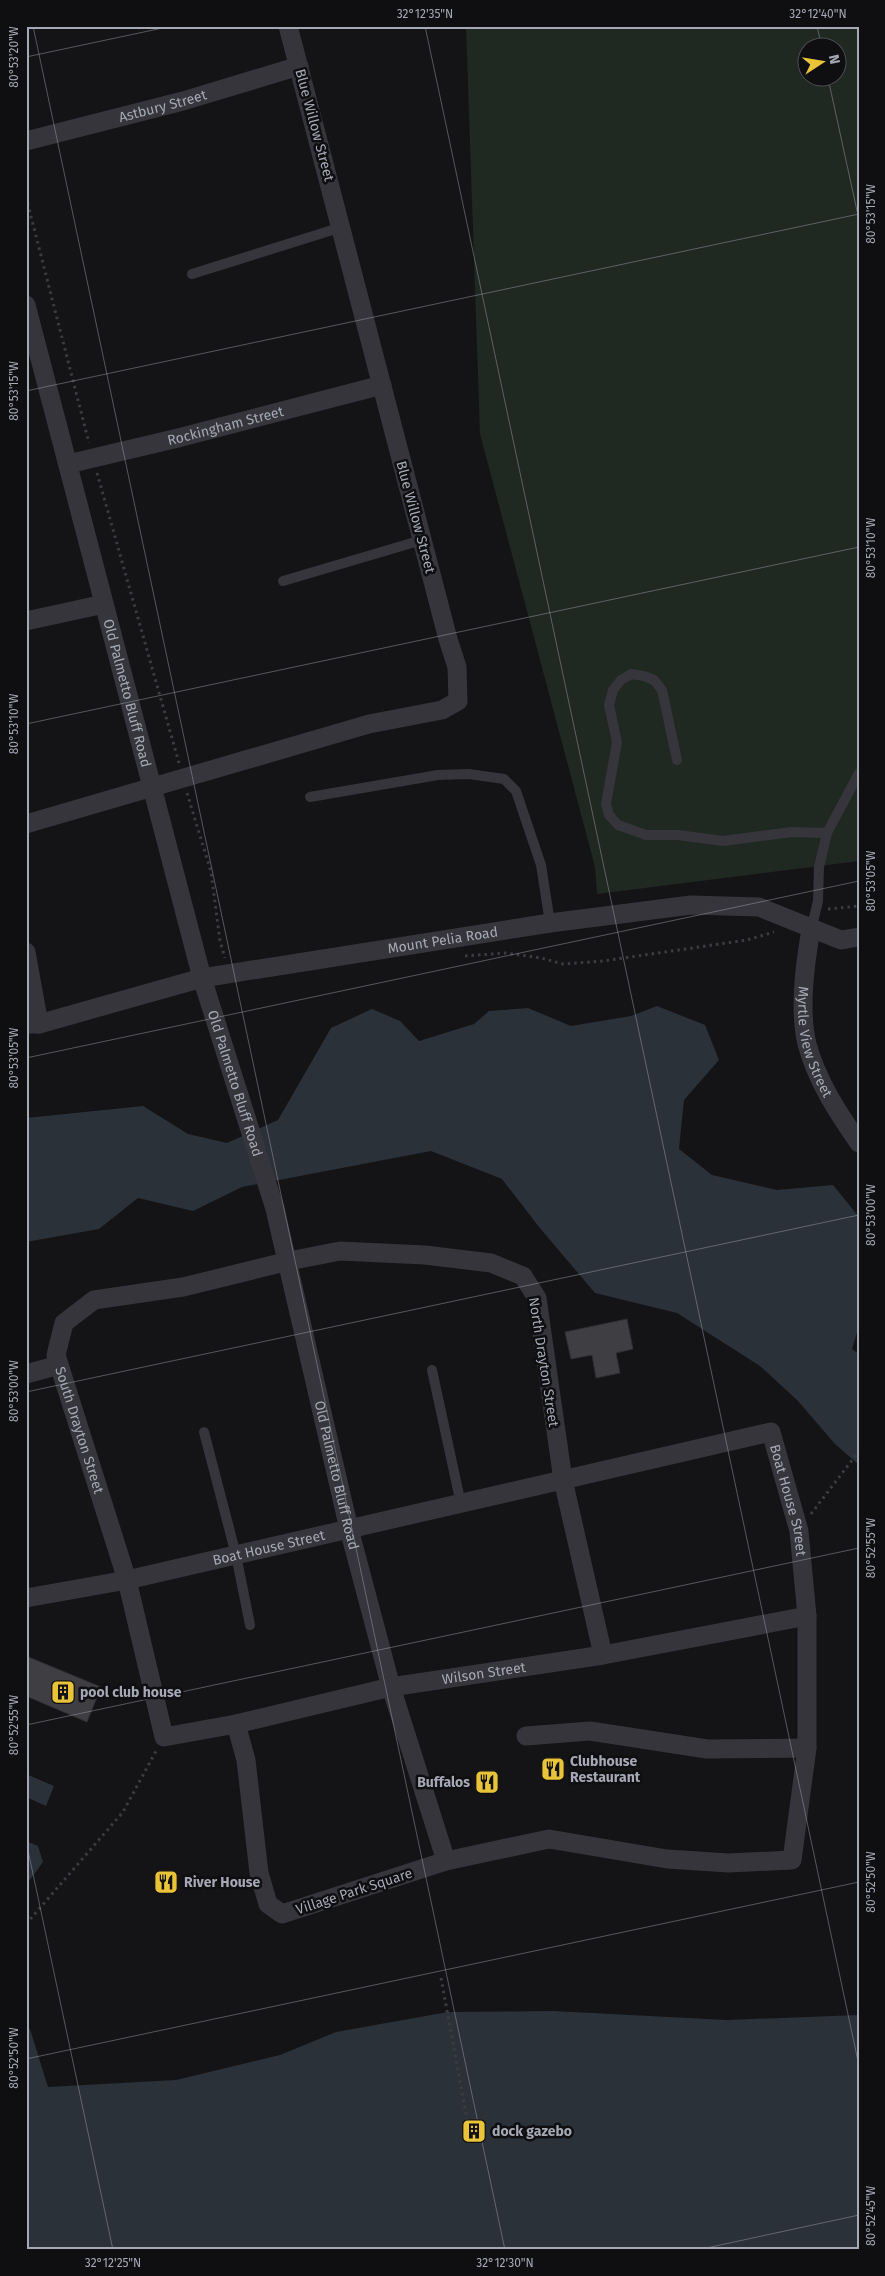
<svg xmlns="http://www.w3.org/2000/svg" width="885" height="2276" font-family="'Fira Sans',sans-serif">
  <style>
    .green { fill: #202822; fill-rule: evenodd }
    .water { fill: #2b3139 }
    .building { fill: #3e3e43; stroke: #2f2e32 }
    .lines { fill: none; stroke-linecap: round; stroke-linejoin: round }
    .path { stroke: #3b3c41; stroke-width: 3; stroke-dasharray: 2.5 4; stroke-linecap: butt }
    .lane { stroke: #35353b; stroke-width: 10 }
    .street { stroke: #35353b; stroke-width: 19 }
    .ticks { fill: none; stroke: #a6a9b5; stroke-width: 1; stroke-opacity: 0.45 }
    .labels { text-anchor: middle; stroke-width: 5; stroke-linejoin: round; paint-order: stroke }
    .street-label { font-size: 14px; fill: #a6a9b5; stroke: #0f0f11 }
    .poi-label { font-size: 14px; font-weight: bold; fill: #a6a9b5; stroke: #0f0f11; text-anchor: start }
    .neatline { fill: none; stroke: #a6a9b5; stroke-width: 2 }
    .ticks-label { font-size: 12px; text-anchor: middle; fill: #a6a9b5 }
  </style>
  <rect width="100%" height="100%" fill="#141416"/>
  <!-- green -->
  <path class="green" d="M 466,26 L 859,26 L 859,861 L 597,894 L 595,867 L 480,434 ZM 808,48 L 838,48 L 838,78 L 808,78 Z"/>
  <!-- water -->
  <g class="water">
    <polygon points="657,1006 705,1025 719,1060 684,1100 679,1149 712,1175 777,1190 833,1185 859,1217 859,1326 852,1349 859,1354 859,1465 835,1444 798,1401 760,1366 677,1313 595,1293 539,1227 502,1179 431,1151 242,1187 193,1211 138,1198 99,1229 26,1242 26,1118 143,1106 188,1134 227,1143 278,1120 331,1028 372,1009 400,1021 419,1041 474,1024 489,1011 528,1008 571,1026 631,1016"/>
    <polygon points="26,1774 54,1786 46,1806 26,1797"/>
    <polygon points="26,1841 38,1846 43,1862 26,1885"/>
    <polygon points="553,2011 726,2020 859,2015 859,2250 26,2250 26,2027 30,2029 48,2087 176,2080 280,2055 336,2032 448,2012"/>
  </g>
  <!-- building -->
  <g class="building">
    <polygon points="627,1319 633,1349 616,1353 620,1373 596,1378 592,1355 571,1359 565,1332"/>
    <polygon points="26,1656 101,1687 87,1722 26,1696"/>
    <polygon points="482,2121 484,2139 465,2141 463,2123"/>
  </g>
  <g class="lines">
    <!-- path -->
    <g class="path">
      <polyline points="26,197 89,443"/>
      <polyline points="97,473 179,763"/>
      <polyline points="187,793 211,872 220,941 225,958"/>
      <polyline points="828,909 859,906"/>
      <polyline points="465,956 506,953 541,958 563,964 603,961 747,940 774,932"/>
      <polyline points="811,1514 859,1451"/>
      <polyline points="26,1924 123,1812 156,1751"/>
      <polyline points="441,1978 471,2141"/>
    </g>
    <!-- lane -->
    <g class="lane">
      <polyline points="192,274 342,227"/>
      <polyline points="283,581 422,540"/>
      <polyline points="677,760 662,690 654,680 644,676 631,674 621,680 613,690 609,705 617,742 606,804 609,815 618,825 646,835 678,835 723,841 792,832 827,833"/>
      <polyline points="310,797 438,775 469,774 504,779 516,791 541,865 550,923"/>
      <polyline points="811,930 818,901 819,867 827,833 859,773"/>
      <polyline points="432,1370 461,1504"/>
      <polyline points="204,1432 236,1555 250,1625"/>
    </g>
    <!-- street -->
    <g class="street">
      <path id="s1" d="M 26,141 L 183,101 L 299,66"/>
      <path id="s2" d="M 26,305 L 202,978 L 275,1209 L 349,1529 L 391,1687 L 446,1861"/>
      <path id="s3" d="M 68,464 L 178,438 L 382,385"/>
      <polyline points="26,621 104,604"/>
      <polyline points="26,824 369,724 442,710 458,701 457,667 448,639 288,26"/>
      <path id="s4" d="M 811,930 C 805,963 799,1011 807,1044 C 817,1081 838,1113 859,1143"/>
      <polyline points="26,952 39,1024"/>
      <path id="s5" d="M 26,1024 L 39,1024 L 202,978 L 550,923 L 691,905 L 759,907 L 841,940 L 859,937"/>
      <polyline points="26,1374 59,1365"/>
      <path id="s6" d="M 26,1598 L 127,1580 L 771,1432 L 799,1531 L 807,1616 L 807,1748 L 792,1860 L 729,1863 L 667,1859 L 549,1839 L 446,1861 L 282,1914 L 268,1904 L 259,1873 L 246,1760 L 236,1724"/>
      <path id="s7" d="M 603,1655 L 563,1480 L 537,1298 L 523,1276 L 491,1263 L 425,1255 L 340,1251 L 289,1261 L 183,1287 L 94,1300 L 64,1323 L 56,1355 L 127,1580 L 164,1737 L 236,1724 L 391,1687 L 603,1655 L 807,1616"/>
      <polyline points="526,1736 590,1731 707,1749 807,1748"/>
    </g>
  </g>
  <!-- ticks -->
  <path class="ticks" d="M 33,26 L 505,2250M 425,26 L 859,2066M 817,26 L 822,48M 26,57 L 172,26M 828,78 L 859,220M 26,391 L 859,214M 26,724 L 859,547M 26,1058 L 859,881M 26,1392 L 859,1215M 26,1725 L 859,1548M 26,1841 L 113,2250M 26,2059 L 859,1882M 697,2250 L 859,2215"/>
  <!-- icons -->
  <defs>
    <g id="building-square" transform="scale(1.25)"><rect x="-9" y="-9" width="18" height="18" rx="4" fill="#e9c439" stroke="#0f0f11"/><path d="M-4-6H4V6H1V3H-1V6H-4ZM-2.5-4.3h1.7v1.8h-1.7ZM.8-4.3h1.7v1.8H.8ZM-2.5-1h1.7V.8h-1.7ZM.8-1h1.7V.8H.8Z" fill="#111"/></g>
    <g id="restaurant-square" transform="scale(1.25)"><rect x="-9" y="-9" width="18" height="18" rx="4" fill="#e9c439" stroke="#0f0f11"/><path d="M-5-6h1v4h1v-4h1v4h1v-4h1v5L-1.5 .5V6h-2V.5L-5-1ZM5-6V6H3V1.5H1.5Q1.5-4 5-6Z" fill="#111"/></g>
  </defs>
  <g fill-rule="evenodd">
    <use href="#building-square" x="63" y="1692"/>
    <use href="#restaurant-square" x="553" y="1769"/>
    <use href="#restaurant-square" x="487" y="1782"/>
    <use href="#restaurant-square" x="166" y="1882"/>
    <use href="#building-square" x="474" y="2131"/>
  </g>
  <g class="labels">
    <!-- street labels -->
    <g class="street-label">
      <text dy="5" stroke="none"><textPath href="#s1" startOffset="141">Astbury Street</textPath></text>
      <text transform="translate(315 125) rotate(75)" y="5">Blue Willow Street</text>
      <text dy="5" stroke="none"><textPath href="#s3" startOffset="162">Rockingham Street</textPath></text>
      <text transform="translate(416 517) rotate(75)" y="5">Blue Willow Street</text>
      <text dy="5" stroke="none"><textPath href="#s2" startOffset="401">Old Palmetto Bluff Road</textPath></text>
      <text dy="5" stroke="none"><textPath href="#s5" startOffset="426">Mount Pelia Road</textPath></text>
      <text dy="5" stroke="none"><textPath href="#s4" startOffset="114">Myrtle View Street</textPath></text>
      <text dy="5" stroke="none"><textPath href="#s2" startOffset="806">Old Palmetto Bluff Road</textPath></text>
      <text transform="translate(544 1362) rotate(81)" y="5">North Drayton Street</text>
      <text dy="5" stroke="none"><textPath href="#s7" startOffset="976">South Drayton Street</textPath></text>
      <text dy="5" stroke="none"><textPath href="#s2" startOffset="1211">Old Palmetto Bluff Road</textPath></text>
      <text dy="5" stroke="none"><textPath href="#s6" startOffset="834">Boat House Street</textPath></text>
      <text dy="5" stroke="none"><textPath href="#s6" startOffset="248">Boat House Street</textPath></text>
      <text dy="5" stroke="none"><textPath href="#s7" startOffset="1621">Wilson Street</textPath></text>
      <text transform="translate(354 1891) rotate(-18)" y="5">Village Park Square</text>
    </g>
    <!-- poi labels -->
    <g class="poi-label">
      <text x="80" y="1697">pool club house</text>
      <text x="570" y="1766">Clubhouse<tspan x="570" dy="16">Restaurant</tspan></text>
      <text x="470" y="1787" text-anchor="end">Buffalos</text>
      <text x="184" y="1887">River House</text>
      <text x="492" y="2136">dock gazebo</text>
    </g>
  </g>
  <!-- border -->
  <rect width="885" height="2276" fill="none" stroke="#0f0f11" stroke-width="55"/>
  <!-- north arrow -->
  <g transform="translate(822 62) rotate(78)"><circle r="24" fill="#0f0f11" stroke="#4b4d53"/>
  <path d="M0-4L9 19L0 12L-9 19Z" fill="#e9c439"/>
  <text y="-8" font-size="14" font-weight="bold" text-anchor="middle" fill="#a6a9b5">N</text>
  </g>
  <rect x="28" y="28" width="830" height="2220" class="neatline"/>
  <g class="ticks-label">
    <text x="425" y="18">32°12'35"N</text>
    <text x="818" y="18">32°12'40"N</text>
    <text transform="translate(14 57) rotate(-90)" y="4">80°53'20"W</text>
    <text transform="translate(871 214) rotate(-90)" y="4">80°53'15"W</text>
    <text transform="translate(14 391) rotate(-90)" y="4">80°53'15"W</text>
    <text transform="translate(871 548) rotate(-90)" y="4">80°53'10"W</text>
    <text transform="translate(14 724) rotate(-90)" y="4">80°53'10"W</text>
    <text transform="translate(871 881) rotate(-90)" y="4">80°53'05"W</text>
    <text transform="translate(14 1058) rotate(-90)" y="4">80°53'05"W</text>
    <text transform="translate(871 1215) rotate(-90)" y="4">80°53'00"W</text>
    <text transform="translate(14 1391) rotate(-90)" y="4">80°53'00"W</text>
    <text transform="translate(871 1548) rotate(-90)" y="4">80°52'55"W</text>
    <text transform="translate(14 1725) rotate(-90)" y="4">80°52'55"W</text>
    <text transform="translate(871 1882) rotate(-90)" y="4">80°52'50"W</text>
    <text transform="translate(14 2058) rotate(-90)" y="4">80°52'50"W</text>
    <text transform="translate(871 2216) rotate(-90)" y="4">80°52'45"W</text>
    <text x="113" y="2267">32°12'25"N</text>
    <text x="505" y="2267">32°12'30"N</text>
  </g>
</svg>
